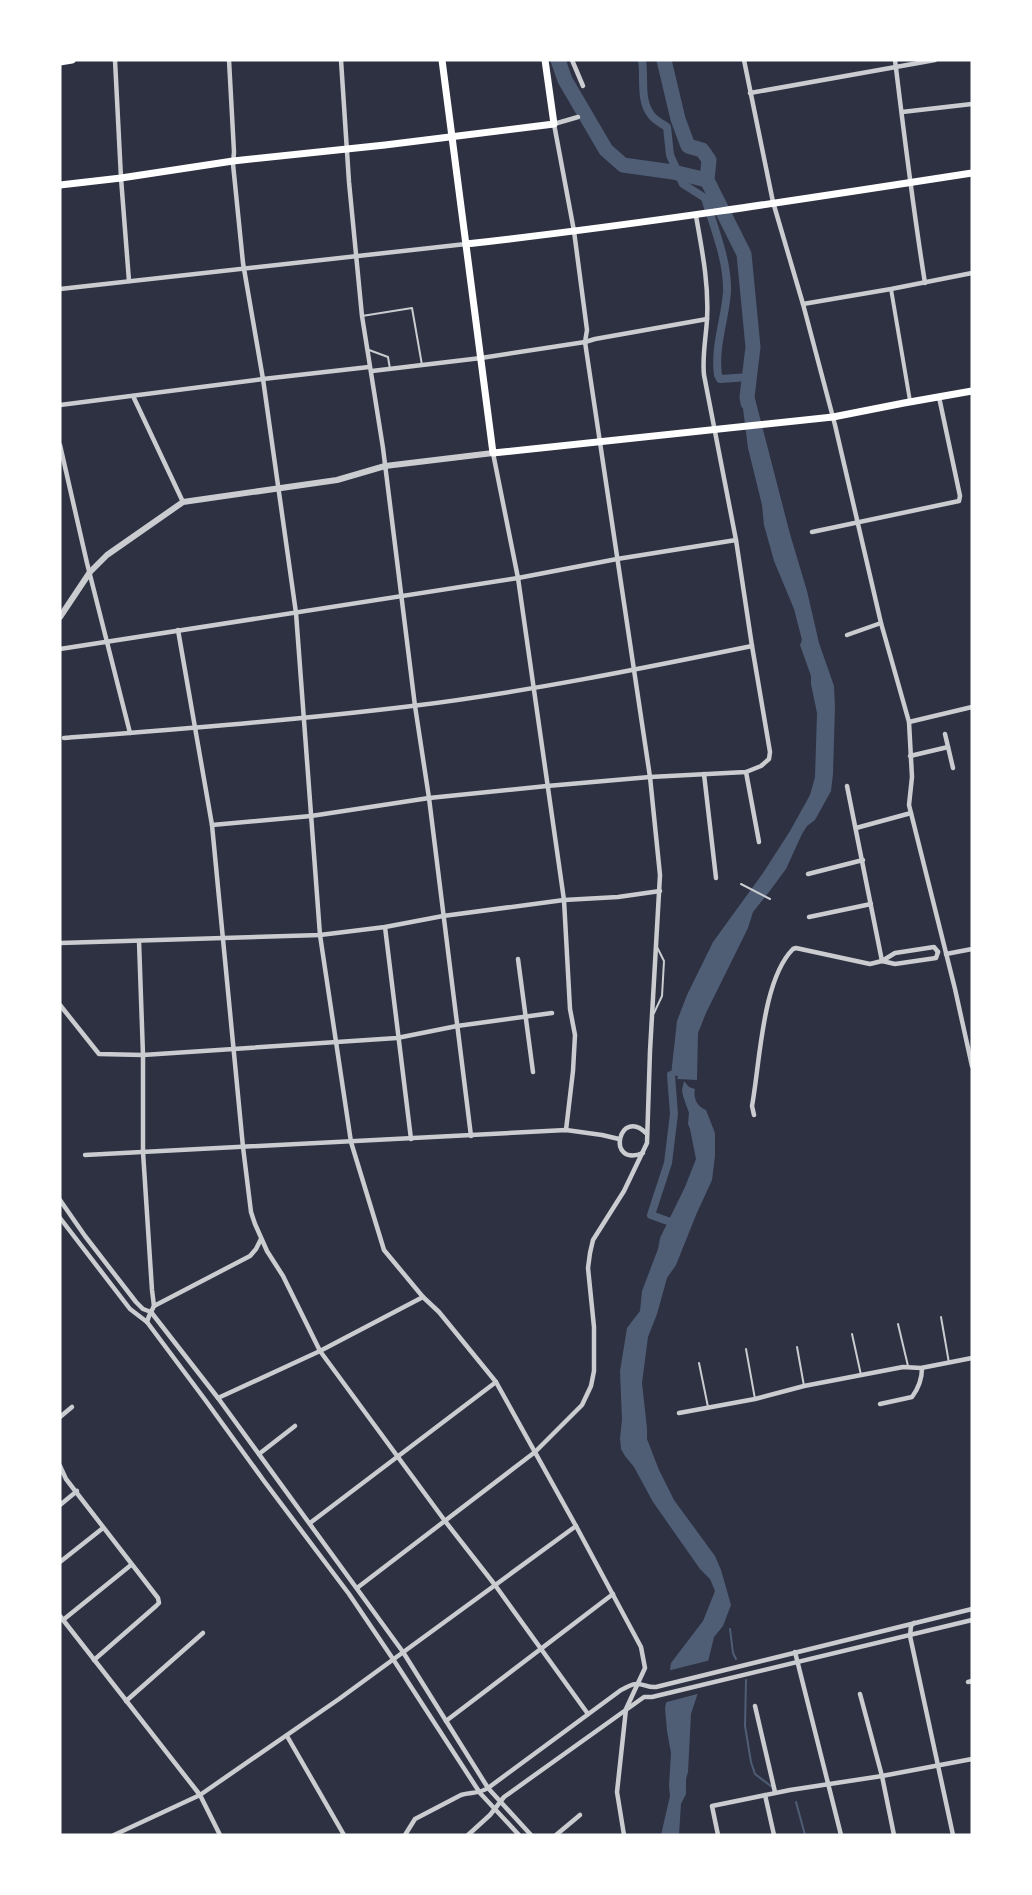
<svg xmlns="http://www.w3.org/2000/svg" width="1032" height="1895" font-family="'Source Serif 4',serif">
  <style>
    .water { fill: #4f5d75 }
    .pier { fill: #2d3142 }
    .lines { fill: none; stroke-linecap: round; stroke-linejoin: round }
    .stream { stroke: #4f5d75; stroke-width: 2 }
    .canal { stroke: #4f5d75; stroke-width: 8 }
    .river { stroke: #4f5d75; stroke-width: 15 }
    .service { stroke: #caccd0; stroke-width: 2 }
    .pedestrian { stroke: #caccd0; stroke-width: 4 }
    .minor { stroke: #caccd0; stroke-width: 4.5 }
    .tertiary { stroke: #caccd0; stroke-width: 6 }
    .secondary { stroke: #fff; stroke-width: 7 }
  </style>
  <rect width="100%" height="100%" fill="#2d3142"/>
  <!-- water -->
  <g class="water">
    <polygon points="748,384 752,387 790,534 807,591 819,643 834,686 835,707 833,774 831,791 815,820 807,826 802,834 786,869 769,892 753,912 748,928 706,1013 698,1033 697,1080 677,1079 678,1076 671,1075 677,1021 687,995 713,942 763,873 790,831 810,795 815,777 817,713 811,684 811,676 800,645 802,640 794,609 774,561 764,525 762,505 748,448 741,393"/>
    <path d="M 684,1081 L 689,1087 L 695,1089 C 693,1098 697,1107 706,1110 L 715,1133 L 715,1156 L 712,1180 L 696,1215 L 676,1265 L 667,1278 L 657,1314 L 648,1337 L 642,1383 L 647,1428 L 647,1439 L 659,1470 L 674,1500 L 715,1556 L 721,1570 L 731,1605 L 723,1626 L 714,1637 L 708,1662 L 691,1714 L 688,1772 L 686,1779 L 686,1794 L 681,1804 L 679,1835 L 661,1835 L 670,1796 L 669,1786 L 671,1753 L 667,1731 L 665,1708 L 672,1673 L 670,1670 L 671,1663 L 703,1621 L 715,1591 L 710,1579 L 700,1569 L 653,1502 L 634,1467 L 625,1456 L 621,1449 L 620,1438 L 622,1420 L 620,1371 L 627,1328 L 640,1311 L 642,1291 L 658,1249 L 660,1238 L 685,1187 L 696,1159 L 690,1129 L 688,1124 L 689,1113 L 683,1096 L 682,1090 Z"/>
  </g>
  <!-- pier -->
  <polygon class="pier" points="711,1660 701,1693 663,1703 669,1674 667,1671"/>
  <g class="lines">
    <!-- stream -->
    <g class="stream">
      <polyline points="730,1629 733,1653 736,1659"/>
      <polyline points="746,1680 745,1726 751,1762 755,1774 772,1787"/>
      <polyline points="796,1802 805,1835"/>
    </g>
    <!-- canal -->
    <g class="canal">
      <path d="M 642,60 C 645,78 639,101 652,116 C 655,120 662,124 667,127 L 670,155 L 683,184 L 705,198 C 714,228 728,261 727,292 C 725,320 714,347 718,375 L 720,379 L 749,377"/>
      <polyline points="671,1075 674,1114 668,1163 651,1215 676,1224"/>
    </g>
    <!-- river -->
    <g class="river">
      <polyline points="558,60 565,80 606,150 623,165 673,172 707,180"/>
      <polyline points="664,60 678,119 688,146 702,150 709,160 707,180 744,254 753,347 747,397 748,403"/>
    </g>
    <!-- service -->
    <g class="service">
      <polyline points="362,316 412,308 422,365"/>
      <polyline points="369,350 388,357 390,369"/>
      <polyline points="741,884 770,899"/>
      <polyline points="654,1013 662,996 664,961 657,947"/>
      <polyline points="941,1317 949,1363"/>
      <polyline points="898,1324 908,1366"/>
      <polyline points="852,1334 861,1375"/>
      <polyline points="797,1347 804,1386"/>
      <polyline points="746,1349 755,1399"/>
      <polyline points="699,1363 708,1407"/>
    </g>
    <!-- pedestrian -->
    <polyline class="pedestrian" points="891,289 910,401"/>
    <!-- minor -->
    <g class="minor">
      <polyline points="115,60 121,178 129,281"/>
      <polyline points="229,60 234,152 233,164 243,263 263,379 296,613 320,935 351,1142 384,1250 423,1297 439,1312 496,1382 576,1526 641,1647 645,1668 626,1709 617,1792 624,1835"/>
      <polyline points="341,60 349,182 362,316 383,448 415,706 429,798 471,1136"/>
      <polyline points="572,60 583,86"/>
      <polyline points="744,60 773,202 803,304 835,425 881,623 909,722 912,777 909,805 955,989 972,1066"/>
      <path d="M 895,60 C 904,134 913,209 925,283"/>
      <polyline points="750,93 935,60"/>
      <polyline points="902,112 972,104"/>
      <polyline points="60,289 466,244"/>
      <polyline points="803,304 891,289 972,273"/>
      <polyline points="372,371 481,358 585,342 595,339 707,319"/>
      <polyline points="133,396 183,502"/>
      <polyline points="60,405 263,379 369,367"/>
      <polyline points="60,445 87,563 130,733"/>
      <polyline points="493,453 518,578 564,900 570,1009 575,1035 573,1071 566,1130"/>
      <polyline points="812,532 959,501 960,496 939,397"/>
      <polyline points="178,630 212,825 243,1147 251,1212 255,1224 267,1251 283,1276 320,1351 445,1521 495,1585 588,1714"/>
      <polyline points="847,635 881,623"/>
      <polyline points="60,649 518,578 617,559 736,540"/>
      <polyline points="909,722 972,707"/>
      <polyline points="945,734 953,768"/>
      <path d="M 64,738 C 180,729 297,720 412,706 C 526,692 639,669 752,646"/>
      <polyline points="910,756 948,747"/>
      <polyline points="746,772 759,842"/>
      <polyline points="704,774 716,878"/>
      <polyline points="847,786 882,961 895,964 936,958 938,952"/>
      <path d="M 212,825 L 311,816 L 429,798 L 547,786 L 650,777 L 746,772 L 761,766 L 769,759 L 770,752 L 752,646 L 736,540 L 704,375 C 702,356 706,338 707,319 C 709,284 702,250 696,216"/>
      <polyline points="856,828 911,813"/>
      <polyline points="808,874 863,860"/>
      <polyline points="809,917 871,904"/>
      <polyline points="385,927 411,1139"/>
      <polyline points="139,941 143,1055 143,1152 152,1290 154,1306 149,1316 147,1322"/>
      <polyline points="60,943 320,935 385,927 443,916 564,900 618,897 660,891"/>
      <polyline points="946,954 972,949"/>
      <polyline points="518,959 533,1072"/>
      <polyline points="60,1005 99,1054 143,1055 397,1038 457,1026 552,1013"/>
      <path d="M 754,1115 L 752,1106 C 760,1063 762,980 793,949 L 796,948 L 870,964 L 882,961 L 895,953 L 934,947 L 938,952"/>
      <path d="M 643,1153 C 605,1168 619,1105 647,1134"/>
      <polyline points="85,1155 566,1130 602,1135 619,1139"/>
      <polyline points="60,1200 85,1236 136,1302 143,1309 151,1312 218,1398 403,1652 488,1788 531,1835"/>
      <polyline points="60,1218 130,1309 147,1322 206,1401 264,1481 349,1594 393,1659 480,1793 519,1835"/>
      <polyline points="154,1306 250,1256 256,1249 261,1239"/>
      <polyline points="218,1398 320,1351 423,1297"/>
      <path d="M 880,1404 L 912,1397 C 918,1389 922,1379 922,1368"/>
      <polyline points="679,1413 755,1399 804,1386 903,1367 921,1368 972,1358"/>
      <polyline points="60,1417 72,1407"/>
      <polyline points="259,1454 295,1426"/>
      <polyline points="60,1466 66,1479 158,1598 159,1603 156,1606 94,1660"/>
      <polyline points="60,1505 77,1491"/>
      <polyline points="310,1523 496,1382"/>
      <polyline points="60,1562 103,1528"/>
      <polyline points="357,1588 535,1452 582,1405 591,1386 594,1371 594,1327 588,1268 590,1253 593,1240 624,1191 647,1143 650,1051 660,875 650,777 585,342 587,330 574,231 554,124 578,117"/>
      <polyline points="60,1616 200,1795 220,1835"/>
      <polyline points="63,1620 131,1565"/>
      <polyline points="914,1623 911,1626 910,1636 953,1835"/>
      <polyline points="795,1652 841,1835"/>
      <polyline points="968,1682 972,1681"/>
      <polyline points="860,1694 882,1776 894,1835"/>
      <polyline points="126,1701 203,1633"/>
      <polyline points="755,1706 775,1792"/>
      <polyline points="446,1721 613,1594"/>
      <polyline points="287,1736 344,1835"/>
      <polyline points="765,1795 774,1835"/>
      <polyline points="114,1835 200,1795 339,1699 576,1526"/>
      <path d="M 405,1835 L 415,1819 L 461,1795 C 471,1792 479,1794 488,1788 L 621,1690 C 626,1688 631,1684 636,1684 C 642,1683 648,1688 656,1687 L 972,1609"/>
      <polyline points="468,1835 490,1815 504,1797 644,1697 652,1697 972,1620"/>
      <polyline points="556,1835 580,1815"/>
      <polyline points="718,1835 712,1806 790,1790 882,1776 972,1759"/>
    </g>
    <!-- tertiary -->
    <polyline class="tertiary" points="60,617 90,572 107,555 183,502 337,480 385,466 493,453"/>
    <!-- secondary -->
    <g class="secondary">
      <polyline points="442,60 493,453 833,417 904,403 972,391"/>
      <polyline points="60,62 72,60"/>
      <polyline points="60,185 121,178 233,161 385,145 554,124 545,60"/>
      <path d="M 466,244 C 636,225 804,199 972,173"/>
    </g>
  </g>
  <!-- border -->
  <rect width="1032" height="1895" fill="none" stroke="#ffffff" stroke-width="123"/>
</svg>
